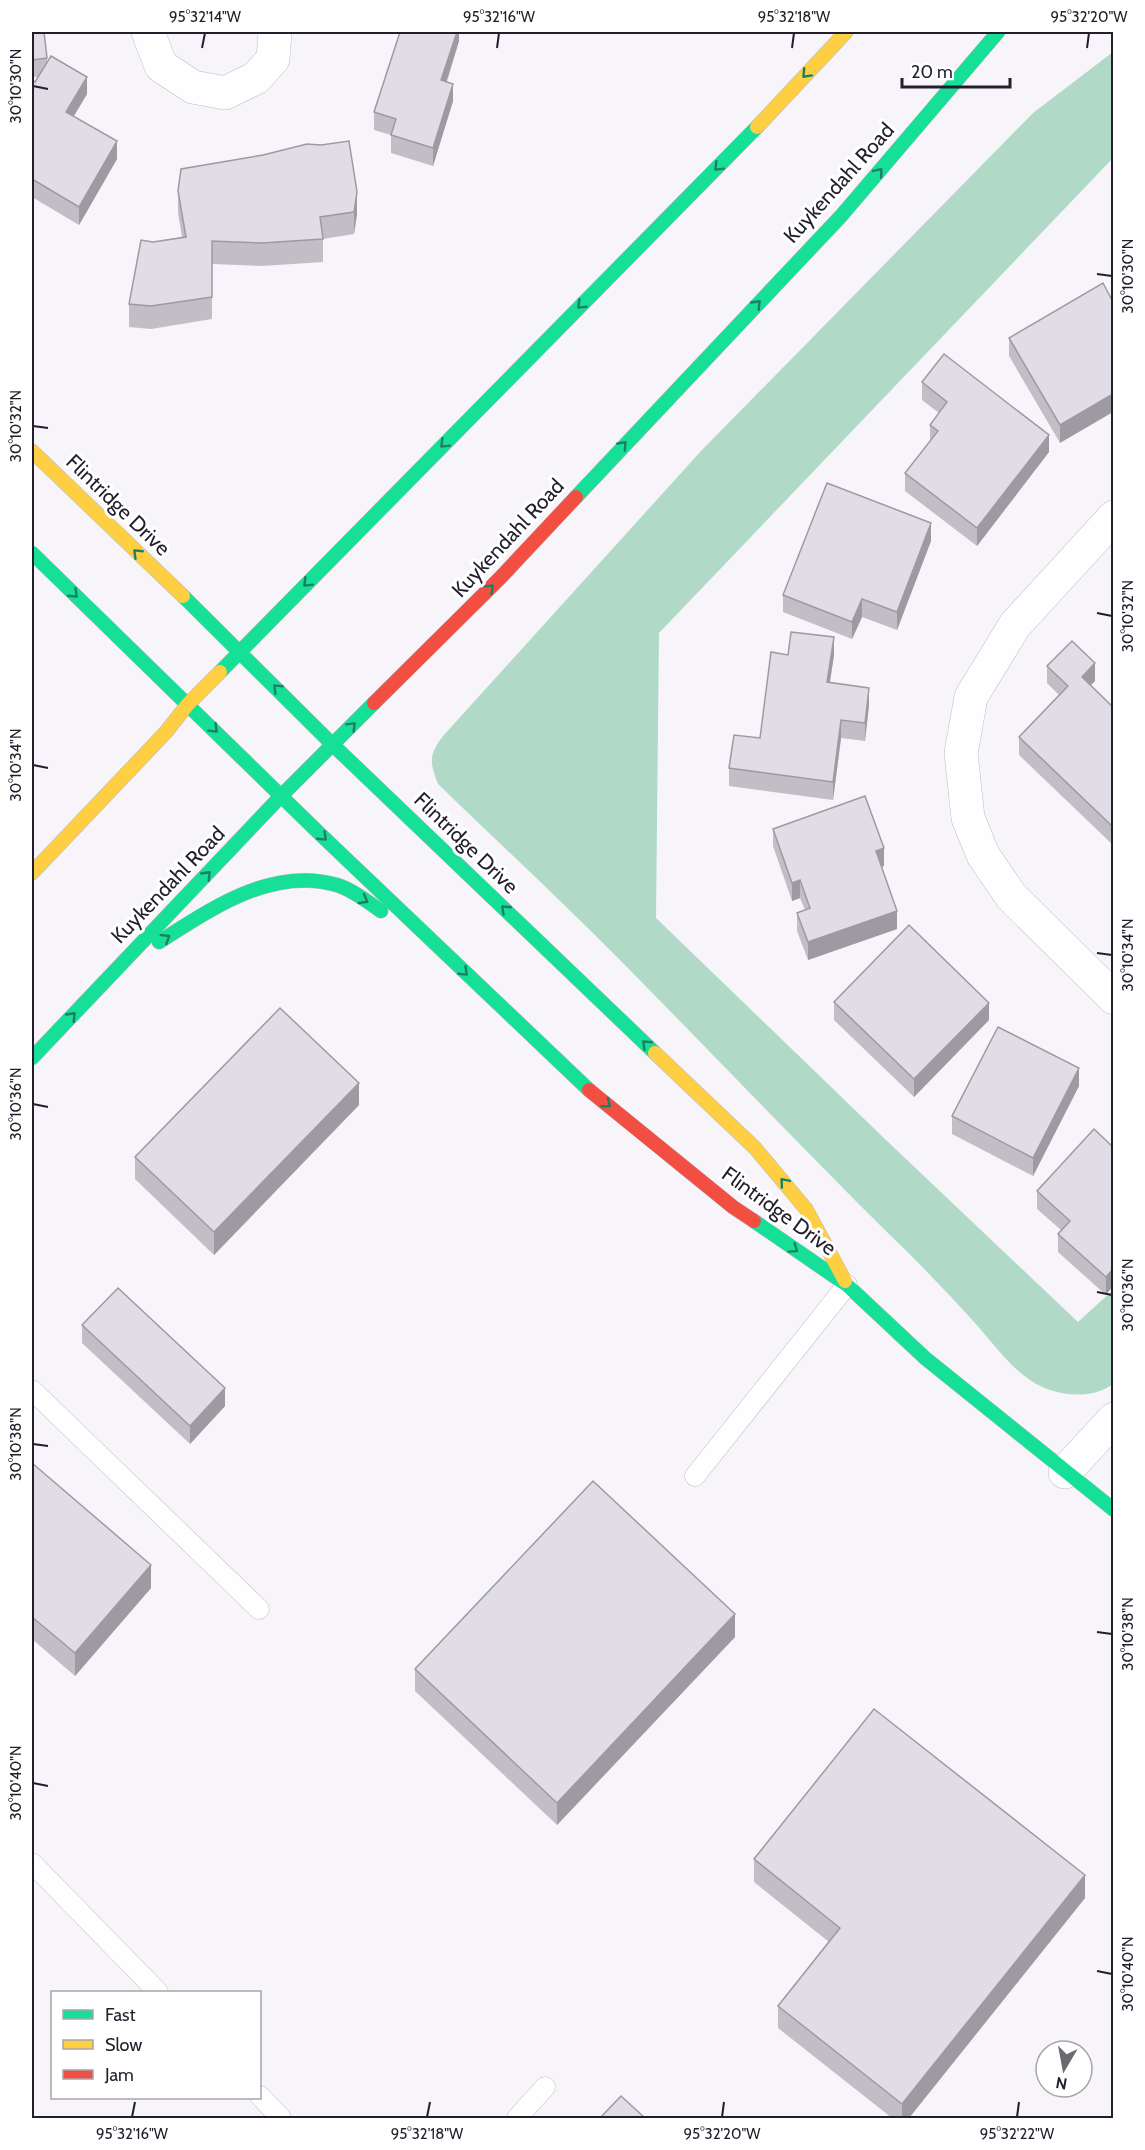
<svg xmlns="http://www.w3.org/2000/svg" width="1145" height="2150" font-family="Cabin,sans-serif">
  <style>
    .forest { fill: #b0dac7 }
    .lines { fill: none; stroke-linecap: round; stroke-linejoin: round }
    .lane-casing { stroke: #bebbc4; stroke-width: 21 }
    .street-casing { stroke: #bebbc4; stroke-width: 34 }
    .fast-casing { stroke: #bebbc4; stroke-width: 15 }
    .slow-casing { stroke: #bebbc4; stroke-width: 15 }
    .jam-casing { stroke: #bebbc4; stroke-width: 15 }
    .lane { stroke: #fefefe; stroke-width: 20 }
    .street { stroke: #fefefe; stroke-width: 33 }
    .fast { stroke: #16e098; stroke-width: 14 }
    .slow { stroke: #ffcf43; stroke-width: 14 }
    .jam { stroke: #f24e42; stroke-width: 14 }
    .wall { fill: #c1bec6 }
    .shaded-wall { fill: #9d9ba1 }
    .building { fill: #e0dde6; stroke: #9d9ba1; stroke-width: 1.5 }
    .oneway { stroke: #1c7f62 }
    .ticks { fill: none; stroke: #221e2b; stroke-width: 2 }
    .labels { text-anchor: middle; stroke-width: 6; stroke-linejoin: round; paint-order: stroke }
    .street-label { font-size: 21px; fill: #221e2b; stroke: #fff }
    .neatline { fill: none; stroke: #221e2b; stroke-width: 2 }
    .ticks-label { font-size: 15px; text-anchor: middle; fill: #221e2b }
  </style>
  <rect width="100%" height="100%" fill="#f7f5fa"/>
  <!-- forest -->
  <path class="forest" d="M 1113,52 L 1113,158 L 659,633 L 656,918 L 886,1140 L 1078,1322 L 1113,1290 L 1113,1384 C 1091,1401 1052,1396 1030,1380 C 1009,1366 992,1342 975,1323 C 948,1293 920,1264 891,1236 C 798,1144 708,1049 616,956 C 558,898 498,842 438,784 C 430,762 428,756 443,736 L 701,451 L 1033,113 Z"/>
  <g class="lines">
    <!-- lane casing -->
    <g class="lane-casing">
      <g id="lane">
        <polyline points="32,1390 259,1609"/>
        <polyline points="695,1476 847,1285"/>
        <polyline points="32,1863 158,1992"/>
        <polyline points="260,2096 281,2118"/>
        <polyline points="517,2118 545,2087"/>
      </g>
    </g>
    <!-- street casing -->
    <g class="street-casing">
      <g id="street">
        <polyline points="148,32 161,66 193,87 225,93 256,78 273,59 275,32"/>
        <polyline points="1114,517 1015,625 971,697 961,753 968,818 983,855 1011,896 1114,998"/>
        <polyline points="1065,1472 1114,1419"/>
      </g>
    </g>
    <!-- fast casing -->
    <g class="fast-casing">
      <g id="fast">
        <polyline points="576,497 841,216 998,32"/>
        <polyline points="32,553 320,834 589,1090"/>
        <polyline points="183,596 333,745 655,1053"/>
        <polyline points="220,672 757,127"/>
        <path d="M 159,942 C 211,909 272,866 337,885 C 353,890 368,902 381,911"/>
        <polyline points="32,1058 281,796 374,703"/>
        <polyline points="754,1221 847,1285 925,1358 1114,1510"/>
      </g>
    </g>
    <!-- slow casing -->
    <g class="slow-casing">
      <g id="slow">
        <polyline points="757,127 846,32"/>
        <polyline points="32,451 183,596"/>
        <polyline points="32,873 166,732 188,704 220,672"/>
        <polyline points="655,1053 755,1148 806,1209 845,1281"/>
      </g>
    </g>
    <!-- jam casing -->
    <g class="jam-casing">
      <g id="jam">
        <polyline points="374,703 501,577 576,497"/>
        <polyline points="589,1090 733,1207 754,1221"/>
      </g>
    </g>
    <!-- lane -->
    <use href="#lane" class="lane"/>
    <!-- street -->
    <use href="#street" class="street"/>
    <!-- fast -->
    <use href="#fast" class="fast"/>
    <!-- slow -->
    <use href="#slow" class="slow"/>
    <!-- jam -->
    <use href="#jam" class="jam"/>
  </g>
  <!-- wall -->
  <g class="wall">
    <polygon points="32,32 47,58 47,63 87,94 74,116 117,159 79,225 32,197 32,80 35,82 38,77 32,77"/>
    <polygon points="459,32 459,41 447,82 453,101 433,166 391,153 391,135 374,130 374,112"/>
    <polygon points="263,155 357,214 354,234 323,239 323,262 262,266 212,264 212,319 151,329 129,327 129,304 153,242 182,237 178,213 178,191"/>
    <polygon points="1113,302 1060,443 1009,356 1009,338"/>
    <polygon points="922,382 1049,452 977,546 905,491 905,473 930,441 930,425 939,413 922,400"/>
    <polygon points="931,541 897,630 862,617 852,639 783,612 783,595"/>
    <polygon points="788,655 834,655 830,682 869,705 865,741 841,738 833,800 729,786 729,768 760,738"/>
    <polygon points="1047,666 1095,681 1091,685 1113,707 1113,845 1019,755 1019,737 1059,695 1047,683"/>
    <polygon points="773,829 884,866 881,867 897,929 808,960 797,931 797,913 805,910 800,898 792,901 773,846"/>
    <polygon points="834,1002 989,1020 914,1097 834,1020"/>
    <polygon points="1079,1086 1033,1176 952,1134 952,1116"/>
    <polygon points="359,1105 214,1255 135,1179 135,1157"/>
    <polygon points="1113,1147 1106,1295 1058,1252 1058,1234 1061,1230 1037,1209 1037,1191"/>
    <polygon points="82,1325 225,1406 190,1444 82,1343"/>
    <polygon points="32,1463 151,1588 75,1676 32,1639"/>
    <polygon points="735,1637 557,1825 415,1691 415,1669"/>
    <polygon points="754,1859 1085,1898 909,2118 892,2118 778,2028 778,2006 829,1942 754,1882"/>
  </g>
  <!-- shaded-wall -->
  <g class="shaded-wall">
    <polygon points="457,32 459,32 459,41 441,98 441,80"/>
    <polygon points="87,77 87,94 66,129 66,112"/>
    <polygon points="453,84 453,101 433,166 433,148"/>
    <polygon points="117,141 117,159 79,225 79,207"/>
    <polygon points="357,192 357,214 354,234 354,212"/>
    <polygon points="1113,394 1113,412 1060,443 1060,425"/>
    <polygon points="1049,435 1049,452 977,546 977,528"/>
    <polygon points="931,523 931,541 897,630 897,612"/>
    <polygon points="862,599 862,617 852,639 852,622"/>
    <polygon points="834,637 834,655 827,700 827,682"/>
    <polygon points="1095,663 1095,681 1082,694 1082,677"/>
    <polygon points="869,688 869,705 865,741 865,723"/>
    <polygon points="841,720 841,738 833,800 833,782"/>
    <polygon points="884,848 884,866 876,869 876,851"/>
    <polygon points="800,880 800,898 792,901 792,883"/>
    <polygon points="897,911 897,929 808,960 808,942"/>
    <polygon points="989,1003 989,1020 914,1097 914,1079"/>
    <polygon points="1079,1068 1079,1086 1033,1176 1033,1158"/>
    <polygon points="359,1083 359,1105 214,1255 214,1232"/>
    <polygon points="1113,1269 1113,1286 1106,1295 1106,1277"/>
    <polygon points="225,1388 225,1406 190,1444 190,1426"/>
    <polygon points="151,1565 151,1588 75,1676 75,1653"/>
    <polygon points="735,1614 735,1637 557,1825 557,1803"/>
    <polygon points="1085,1875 1085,1898 909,2118 902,2118 902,2104"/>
  </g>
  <!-- building -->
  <g class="building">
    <polygon points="32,32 44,32 47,58 32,60"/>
    <polygon points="400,32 457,32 441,80 453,84 433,148 391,135 396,119 374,112"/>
    <polygon points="51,56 87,77 66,112 117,141 79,207 32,179 32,80 35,82"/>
    <polygon points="349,141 357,192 354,212 320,217 323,239 262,243 212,241 212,297 151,306 129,304 141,240 153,242 186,237 178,191 181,169 263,155 307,144 321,145"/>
    <polygon points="1103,283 1113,302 1113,394 1060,425 1009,338"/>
    <polygon points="944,354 1049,435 977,528 905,473 938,431 930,425 947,402 922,382"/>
    <polygon points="827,483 931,523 897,612 862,599 852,622 783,595"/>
    <polygon points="791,632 834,637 827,682 869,688 865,723 841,720 833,782 729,768 734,735 760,738 771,652 788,655"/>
    <polygon points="1072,641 1095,663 1082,677 1113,707 1113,827 1019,737 1068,686 1047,666"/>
    <polygon points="865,796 884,848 876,851 897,911 808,942 797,913 810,908 800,880 792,883 773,829"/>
    <polygon points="909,925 989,1003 914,1079 834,1002"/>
    <polygon points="280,1008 359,1083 214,1232 135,1157"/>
    <polygon points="998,1027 1079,1068 1033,1158 952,1116"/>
    <polygon points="1094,1129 1113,1147 1113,1269 1106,1277 1058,1234 1070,1221 1037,1191"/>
    <polygon points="118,1288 225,1388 190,1426 82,1325"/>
    <polygon points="32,1463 151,1565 75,1653 32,1617"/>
    <polygon points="593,1481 735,1614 557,1803 415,1669"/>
    <polygon points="874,1709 1085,1875 902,2104 778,2006 840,1928 754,1859"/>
    <polygon points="621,2096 645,2118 600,2118"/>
  </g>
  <!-- one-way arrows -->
  <defs><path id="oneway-chevron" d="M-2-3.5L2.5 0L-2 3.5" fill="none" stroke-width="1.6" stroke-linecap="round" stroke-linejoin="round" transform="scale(1.5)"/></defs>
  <g class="oneway">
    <use href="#oneway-chevron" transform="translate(806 74) rotate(133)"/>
    <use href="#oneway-chevron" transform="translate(718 167) rotate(135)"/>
    <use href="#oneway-chevron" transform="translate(879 172) rotate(-50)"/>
    <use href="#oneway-chevron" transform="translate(757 304) rotate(-46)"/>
    <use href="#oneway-chevron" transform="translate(581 305) rotate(135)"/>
    <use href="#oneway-chevron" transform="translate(444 444) rotate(135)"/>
    <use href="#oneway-chevron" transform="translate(623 445) rotate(-47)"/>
    <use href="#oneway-chevron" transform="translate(137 553) rotate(-136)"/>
    <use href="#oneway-chevron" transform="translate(307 583) rotate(135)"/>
    <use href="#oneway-chevron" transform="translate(490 588) rotate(-45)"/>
    <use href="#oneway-chevron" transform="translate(74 594) rotate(44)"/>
    <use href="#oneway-chevron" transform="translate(277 688) rotate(-135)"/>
    <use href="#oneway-chevron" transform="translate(352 726) rotate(-45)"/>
    <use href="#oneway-chevron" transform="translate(214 729) rotate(45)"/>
    <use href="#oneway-chevron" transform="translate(323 837) rotate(44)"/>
    <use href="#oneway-chevron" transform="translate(207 875) rotate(-46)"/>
    <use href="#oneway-chevron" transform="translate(364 900) rotate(30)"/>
    <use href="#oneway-chevron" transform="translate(505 909) rotate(-136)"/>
    <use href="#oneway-chevron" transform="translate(166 938) rotate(-32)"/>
    <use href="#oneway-chevron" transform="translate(464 972) rotate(44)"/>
    <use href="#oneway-chevron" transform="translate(72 1016) rotate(-46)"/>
    <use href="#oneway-chevron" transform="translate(646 1044) rotate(-136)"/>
    <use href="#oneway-chevron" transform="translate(607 1104) rotate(39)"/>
    <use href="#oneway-chevron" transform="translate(784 1182) rotate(-130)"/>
    <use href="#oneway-chevron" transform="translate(794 1249) rotate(35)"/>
  </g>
  <!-- ticks -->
  <path class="ticks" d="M 202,48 L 205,33M 497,48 L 499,33M 792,48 L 794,33M 1087,48 L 1089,33M 33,86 L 48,89M 1097,274 L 1112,276M 33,426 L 48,428M 1097,613 L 1112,616M 33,765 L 48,768M 1097,953 L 1112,955M 33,1104 L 48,1107M 1097,1292 L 1112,1295M 33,1444 L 48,1446M 1097,1632 L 1112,1634M 33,1783 L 48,1786M 1097,1971 L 1112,1974M 132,2117 L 135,2102M 427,2117 L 430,2102M 722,2117 L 724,2102M 1017,2117 L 1019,2102"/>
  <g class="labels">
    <!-- street labels -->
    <g class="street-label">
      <text transform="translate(839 183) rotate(-48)" y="7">Kuykendahl Road</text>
      <text transform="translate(118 505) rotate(44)" y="7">Flintridge Drive</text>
      <text transform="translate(508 538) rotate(-47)" y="7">Kuykendahl Road</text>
      <text transform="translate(466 843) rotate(44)" y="7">Flintridge Drive</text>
      <text transform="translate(168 885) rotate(-46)" y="7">Kuykendahl Road</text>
      <text transform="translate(779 1211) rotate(36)" y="7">Flintridge Drive</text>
    </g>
  </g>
  <!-- border -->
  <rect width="1145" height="2150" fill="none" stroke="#ffffff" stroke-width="66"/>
  <!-- legend -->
  <rect x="51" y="1991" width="210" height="108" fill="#ffffff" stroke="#a7a5aa" stroke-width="1.5"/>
  <rect x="63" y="2010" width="30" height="9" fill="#16e098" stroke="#a7a5aa" stroke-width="1.5"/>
  <text x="105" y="2021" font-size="18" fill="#221e2b">Fast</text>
  <rect x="63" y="2040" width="30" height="9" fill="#ffcf43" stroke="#a7a5aa" stroke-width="1.5"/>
  <text x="105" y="2051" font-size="18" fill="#221e2b">Slow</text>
  <rect x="63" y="2070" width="30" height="9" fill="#f24e42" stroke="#a7a5aa" stroke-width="1.5"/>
  <text x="105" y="2081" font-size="18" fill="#221e2b">Jam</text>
  <!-- north arrow -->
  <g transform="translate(1064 2069) rotate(190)"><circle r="28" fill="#ffffff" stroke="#a7a5aa" stroke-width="1.5"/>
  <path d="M0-4.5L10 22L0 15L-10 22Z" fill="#6d6973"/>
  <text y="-9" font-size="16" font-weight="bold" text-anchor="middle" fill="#221e2b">N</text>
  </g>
  <!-- scale -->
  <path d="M902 78v9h108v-9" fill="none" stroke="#221e2b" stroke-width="3"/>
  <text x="911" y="78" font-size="18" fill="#221e2b" stroke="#ffffff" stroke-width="4.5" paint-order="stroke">20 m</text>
  <rect x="33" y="33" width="1079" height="2084" class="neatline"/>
  <g class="ticks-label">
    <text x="205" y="22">95°32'14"W</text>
    <text x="499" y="22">95°32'16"W</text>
    <text x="794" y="22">95°32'18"W</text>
    <text x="1089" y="22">95°32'20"W</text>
    <text transform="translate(16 86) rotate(-90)" y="5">30°10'30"N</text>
    <text transform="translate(1128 276) rotate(-90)" y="5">30°10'30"N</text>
    <text transform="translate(16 426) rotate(-90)" y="5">30°10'32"N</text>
    <text transform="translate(1128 616) rotate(-90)" y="5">30°10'32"N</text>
    <text transform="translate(16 765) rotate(-90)" y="5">30°10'34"N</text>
    <text transform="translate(1128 955) rotate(-90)" y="5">30°10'34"N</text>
    <text transform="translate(16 1104) rotate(-90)" y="5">30°10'36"N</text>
    <text transform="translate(1128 1295) rotate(-90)" y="5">30°10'36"N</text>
    <text transform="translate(16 1444) rotate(-90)" y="5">30°10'38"N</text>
    <text transform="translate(1128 1634) rotate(-90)" y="5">30°10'38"N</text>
    <text transform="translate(16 1783) rotate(-90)" y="5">30°10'40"N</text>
    <text transform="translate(1128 1974) rotate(-90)" y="5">30°10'40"N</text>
    <text x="132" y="2139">95°32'16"W</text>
    <text x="427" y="2139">95°32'18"W</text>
    <text x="722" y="2139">95°32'20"W</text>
    <text x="1017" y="2139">95°32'22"W</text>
  </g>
</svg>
